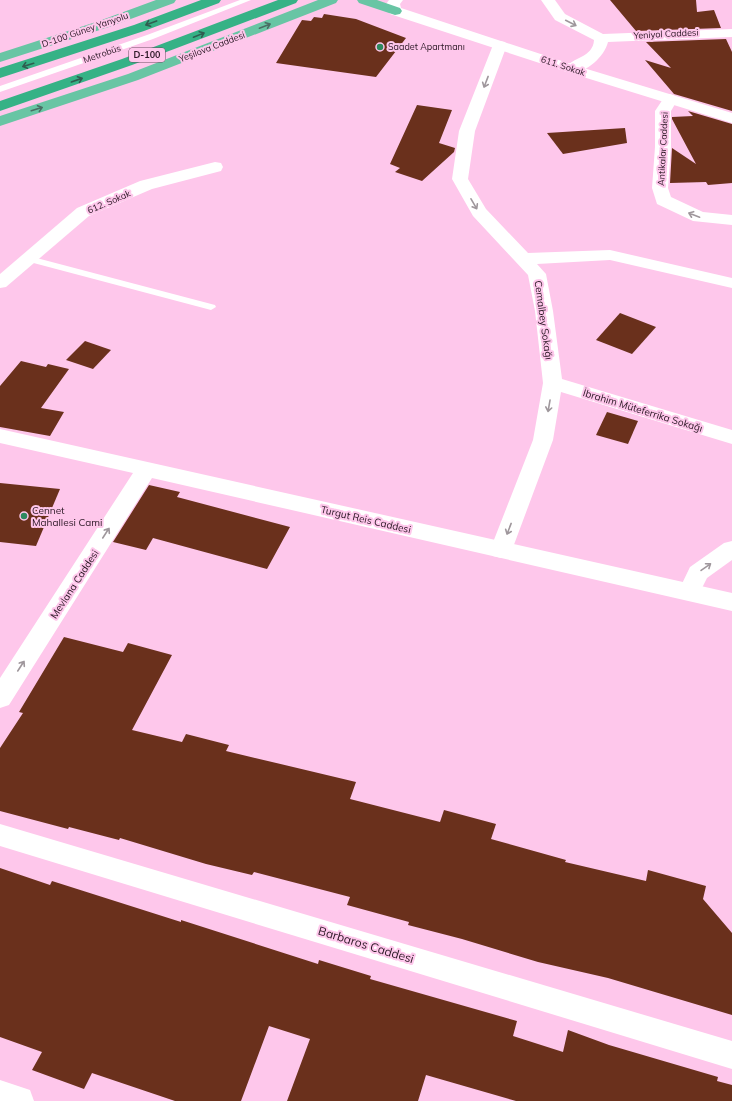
<svg xmlns="http://www.w3.org/2000/svg" width="732" height="1101" font-family="Mulish,sans-serif">
  <style>
    .building { fill: #6a301c }
    .lines { fill: none; stroke-linecap: round; stroke-linejoin: round }
    .service { fill: #fff; fill-rule: evenodd }
    .minor { fill: #fff; fill-rule: evenodd }
    .tertiary { fill: #fff; fill-rule: evenodd }
    .primary { fill: #68c5a4; fill-rule: evenodd }
    .trunk { fill: #36b286; fill-rule: evenodd }
    .oneway { stroke: #2f5d50 }
    .oneway2 { stroke: #9f979c }
    .oneway3 { stroke: #496e64 }
    .poi-dot { fill: #2e895f; stroke: #fec7eb; stroke-width: 1.5 }
    .labels { text-anchor: middle; stroke-width: 4; stroke-linejoin: round; paint-order: stroke }
    .far-street-label { font-size: 9px; fill: #2a1724; stroke: #fec7eb }
    .far-poi-label { font-size: 9px; fill: #2a1724; stroke: #fec7eb; text-anchor: start }
    .shield { fill: #fec7eb; stroke: #6a4c60; stroke-width: 1 }
    .shield-label { font-size: 9px; font-weight: bold; fill: #2a1724 }
    .street-label { font-size: 10px; fill: #2a1724; stroke: #fec7eb }
    .poi-label { font-size: 10px; fill: #2a1724; stroke: #fec7eb; text-anchor: start }
    .near-street-label { font-size: 12px; fill: #2a1724; stroke: #fec7eb }
  </style>
  <rect width="100%" height="100%" fill="#fec7eb"/>
  <!-- building -->
  <g class="building">
    <polygon points="610,0 696,0 697,12 714,10 721,28 636,31"/>
    <polygon points="324,14 356,19 406,38 376,77 276,63 302,20 311,21 314,17 322,18"/>
    <polygon points="726,39 732,52 732,111 674,94 645,60 671,68 646,42"/>
    <polygon points="417,105 452,110 439,143 455,148 454,152 422,181 395,172 400,168 390,164"/>
    <polygon points="688,111 732,124 732,183 708,185 706,182 670,183 672,148 696,164 672,119 672,117 693,116"/>
    <polygon points="625,128 627,143 563,154 547,133"/>
    <polygon points="620,313 656,327 632,354 596,340"/>
    <polygon points="85,341 111,350 93,369 66,360"/>
    <polygon points="21,361 46,367 48,364 69,369 41,408 64,412 50,436 0,427 0,386"/>
    <polygon points="607,412 638,421 628,444 596,435"/>
    <polygon points="0,483 60,489 36,546 0,542"/>
    <polygon points="149,485 180,492 177,497 290,527 267,569 153,538 146,550 113,542"/>
    <polygon points="64,637 123,652 128,643 172,655 132,730 182,742 186,734 229,745 226,751 356,782 350,799 440,822 444,810 496,824 491,839 566,860 565,862 646,881 648,870 706,886 703,899 732,933 732,1015 608,978 538,962 462,939 408,925 409,922 347,905 350,897 254,872 252,875 206,864 120,838 119,840 69,827 68,829 0,811 0,748 23,713 19,712"/>
    <polygon points="0,868 50,885 52,881 181,922 181,920 318,964 319,960 371,976 370,979 517,1021 513,1036 563,1052 568,1030 609,1045 718,1077 717,1081 732,1085 732,1101 516,1101 426,1075 418,1101 287,1101 310,1039 269,1026 241,1101 175,1101 92,1073 84,1089 32,1070 42,1052 0,1037"/>
  </g>
  <g class="lines">
    <!-- service -->
    <g class="service">
      <polygon points="240,0 251,0 153,39 0,92 0,86 147,35"/>
      <polygon points="29,256 215,305 216,307 211,310 26,261 24,259"/>
    </g>
    <!-- minor -->
    <g class="minor">
      <path d="M 541,0 L 555,0 L 565,14 L 603,34 L 732,29 L 732,37 L 608,42 C 604,58 583,76 567,72 L 564,69 C 572,57 593,58 594,40 L 555,20 Z"/>
      <polygon points="500,41 505,42 507,45 475,131 468,179 486,209 528,253 610,250 732,278 732,288 610,260 537,264 546,274 553,311 562,379 732,430 732,444 561,392 553,440 512,550 509,556 501,558 493,556 490,550 533,440 543,383 535,311 528,275 473,216 452,179 459,131 493,45 495,42"/>
      <polygon points="670,94 675,96 678,99 671,111 671,147 668,188 671,197 703,212 732,215 732,225 693,221 657,204 652,188 655,147 655,111 665,96"/>
      <polygon points="215,162 221,163 223,167 221,171 152,189 89,216 6,287 0,288 0,274 77,208 140,181"/>
      <polygon points="732,541 732,560 707,578 697,598 689,600 681,598 678,592 690,567 724,543"/>
      <polygon points="0,1080 30,1090 34,1101 0,1101"/>
    </g>
    <!-- tertiary -->
    <g class="tertiary">
      <polygon points="389,0 403,0 400,4 401,8 577,66 732,113 732,123 567,72 390,14 386,4"/>
      <polygon points="0,429 732,593 732,611 152,478 9,705 0,708 0,678 133,473 0,443"/>
      <polygon points="0,824 732,1041 732,1069 0,846"/>
    </g>
    <!-- primary -->
    <g class="primary">
      <polygon points="156,0 176,0 174,3 109,27 0,62 0,53 99,21"/>
      <polygon points="318,0 338,0 336,3 138,80 0,126 0,116 128,74"/>
      <polygon points="357,0 377,0 400,8 402,11 400,14 395,15 359,3"/>
    </g>
    <!-- trunk -->
    <g class="trunk">
      <polygon points="201,0 221,0 219,3 144,31 0,78 0,68 134,25"/>
      <polygon points="278,0 298,0 296,3 132,65 0,111 0,101 122,59"/>
    </g>
  </g>
  <!-- one-way arrows -->
  <defs><path id="oneway-shaft" d="M-6 0H5M1.5-3L5.5 0L1.5 3" fill="none" stroke-width="1.6" stroke-linecap="round" stroke-linejoin="round"/></defs>
  <g class="oneway">
    <use href="#oneway-shaft" transform="translate(151 23) rotate(160)"/>
    <use href="#oneway-shaft" transform="translate(199 35) rotate(-22)"/>
    <use href="#oneway-shaft" transform="translate(28 65) rotate(163)"/>
    <use href="#oneway-shaft" transform="translate(77 80) rotate(-19)"/>
  </g>
  <g class="oneway2">
    <use href="#oneway-shaft" transform="translate(571 23) rotate(27)"/>
    <use href="#oneway-shaft" transform="translate(486 82) rotate(111)"/>
    <use href="#oneway-shaft" transform="translate(474 204) rotate(60)"/>
    <use href="#oneway-shaft" transform="translate(694 215) rotate(-159)"/>
    <use href="#oneway-shaft" transform="translate(549 406) rotate(100)"/>
    <use href="#oneway-shaft" transform="translate(509 529) rotate(111)"/>
    <use href="#oneway-shaft" transform="translate(106 533) rotate(-57)"/>
    <use href="#oneway-shaft" transform="translate(706 567) rotate(-35)"/>
    <use href="#oneway-shaft" transform="translate(21 666) rotate(-57)"/>
  </g>
  <g class="oneway3">
    <use href="#oneway-shaft" transform="translate(265 26) rotate(-21)"/>
    <use href="#oneway-shaft" transform="translate(37 109) rotate(-17)"/>
  </g>
  <!-- markers -->
  <g class="poi-dot">
    <circle cx="380" cy="47" r="4"/>
    <circle cx="24" cy="516" r="4"/>
  </g>
  <g class="labels">
    <!-- far-street labels -->
    <g class="far-street-label">
      <text transform="translate(85 30) rotate(-19)" y="3">D-100 Güney Yanyolu</text>
      <text transform="translate(666 34) rotate(-3)" y="3">Yeniyol Caddesi</text>
      <text transform="translate(212 47) rotate(-21)" y="3">Yeşilova Caddesi</text>
      <text transform="translate(102 54) rotate(-19)" y="3">Metrobüs</text>
      <text transform="translate(563 66) rotate(18)" y="3">611. Sokak</text>
      <text transform="translate(663 149) rotate(-87)" y="3">Antikalar Caddesi</text>
      <text transform="translate(109 202) rotate(-23)" y="3">612. Sokak</text>
    </g>
    <!-- far-poi labels -->
    <g class="far-poi-label">
      <text x="388" y="50">Saadet Apartmanı</text>
    </g>
    <!-- shield labels -->
    <rect class="shield" x="129" y="48" width="36" height="14" rx="3"/>
    <g class="shield-label">
      <text x="147" y="58">D-100</text>
    </g>
    <!-- street labels -->
    <g class="street-label">
      <text transform="translate(544 320) rotate(82)" y="4">Cemalbey Sokağı</text>
      <text transform="translate(643 410) rotate(17)" y="4">İbrahim Müteferrika Sokağı</text>
      <text transform="translate(366 519) rotate(13)" y="4">Turgut Reis Caddesi</text>
      <text transform="translate(74 584) rotate(-57)" y="4">Mevlana Caddesi</text>
    </g>
    <!-- poi labels -->
    <g class="poi-label">
      <text x="32" y="514">Cennet<tspan x="32" dy="12">Mahallesi Cami</tspan></text>
    </g>
    <!-- near-street labels -->
    <g class="near-street-label">
      <text transform="translate(366 945) rotate(17)" y="4">Barbaros Caddesi</text>
    </g>
  </g>
</svg>
